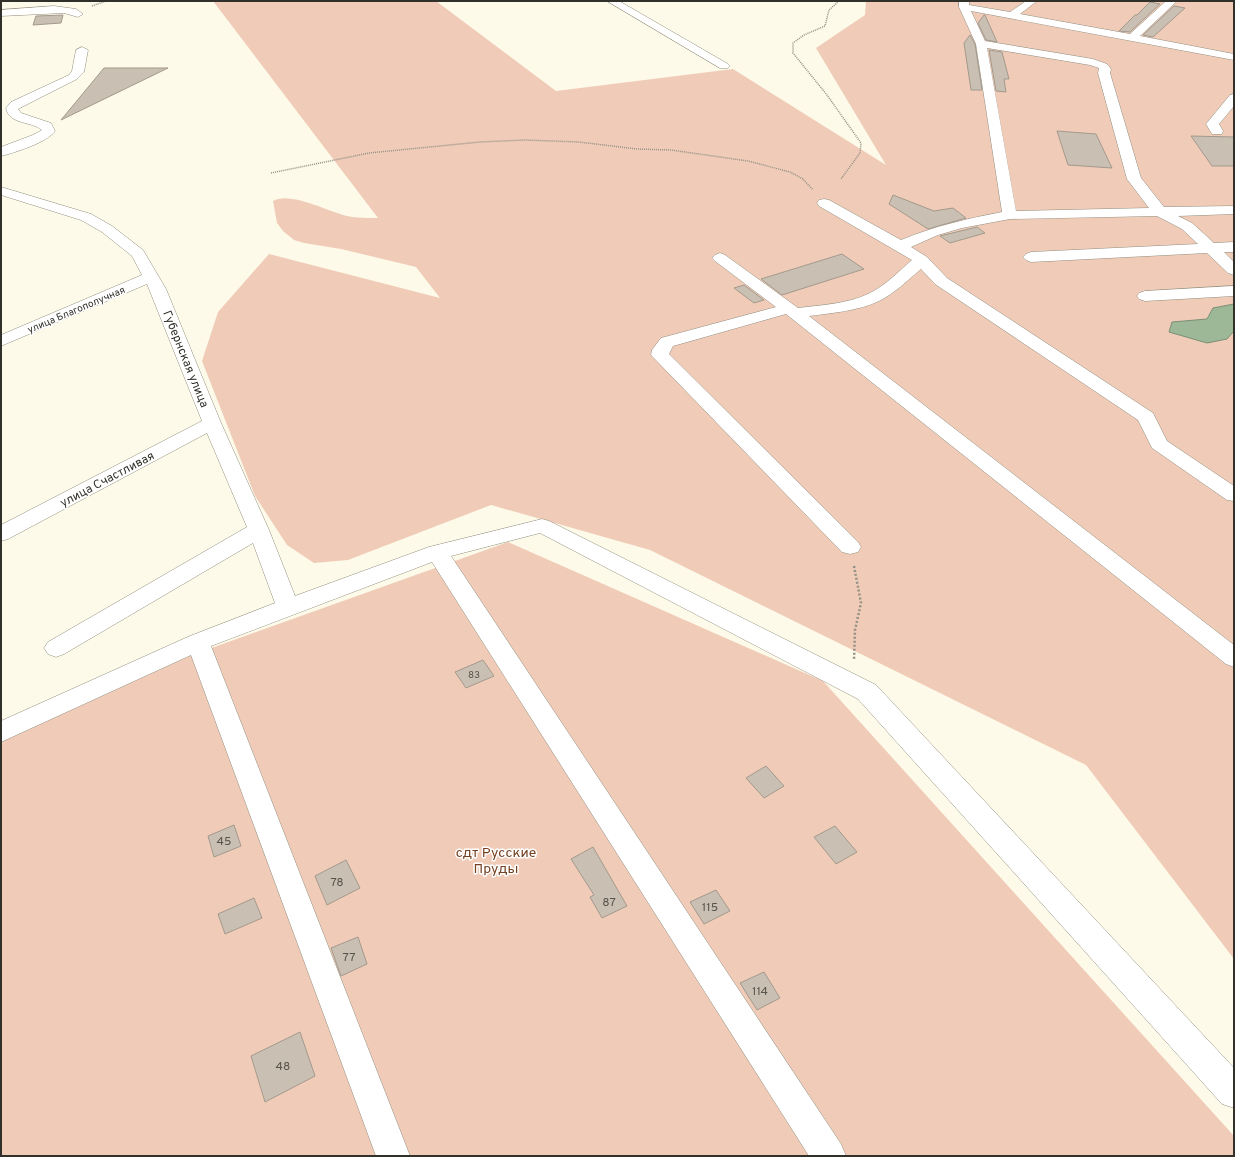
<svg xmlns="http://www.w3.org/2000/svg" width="1235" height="1157" font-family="Overpass,sans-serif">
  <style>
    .green { fill: #f0ccb8 }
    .water { fill: #9cb897; stroke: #7c8f76 }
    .building { fill: #c9bfb2; stroke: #a3998c }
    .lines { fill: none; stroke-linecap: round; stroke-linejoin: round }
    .minor-casing { stroke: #918e7f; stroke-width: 1 }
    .path-far1 { stroke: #939185; stroke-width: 1.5; stroke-dasharray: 1 1; stroke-linecap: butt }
    .path { stroke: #939185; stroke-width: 2.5; stroke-dasharray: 2 2; stroke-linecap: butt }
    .minor { fill: #fff; fill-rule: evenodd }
    .labels { text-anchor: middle; stroke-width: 3; stroke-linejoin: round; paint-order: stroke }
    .far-street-label { font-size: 10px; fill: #31302a; stroke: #fff }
    .number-label { font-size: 10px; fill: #57544c }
    .street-label { font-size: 12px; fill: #31302a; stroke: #fff }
    .near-number-label { font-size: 12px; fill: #57544c }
    .near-park-label { font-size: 14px; fill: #754121; stroke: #fff }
  </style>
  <rect width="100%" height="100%" fill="#fdfae9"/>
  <!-- green -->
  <g class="green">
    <path d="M 213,1 L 436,1 L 556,91 L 733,69 L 886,165 L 816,48 L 865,15 L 866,1 L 1234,1 L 1234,959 L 1086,765 L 650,550 L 491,505 L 348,560 L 314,563 L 287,545 L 255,496 L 202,361 L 218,312 L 269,254 L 440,298 L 416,267 L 341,249 L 304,243 L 294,240 L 283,231 L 277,223 L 273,201 C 290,191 329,212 347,216 C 357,218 369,218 378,218 Z"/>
    <polygon points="508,542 823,681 1234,1136 1234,1156 1,1156 1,742 189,656"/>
  </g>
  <!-- water -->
  <polygon class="water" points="1234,304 1234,331 1227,339 1207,343 1169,332 1172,322 1207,319 1213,308"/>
  <!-- building -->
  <g class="building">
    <polygon points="1150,2 1160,4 1130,32 1119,31 1135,15 1137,15"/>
    <polygon points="1174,6 1185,8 1153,37 1143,35"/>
    <polygon points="63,15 61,23 33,25 36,16"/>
    <polygon points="984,15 985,15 997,42 986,40 978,23"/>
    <polygon points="970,35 975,44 982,90 971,90 964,43"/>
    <polygon points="989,50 1002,52 1009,79 1004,79 1006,92 996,91"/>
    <polygon points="104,68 168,68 61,120"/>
    <polygon points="1057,131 1096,134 1112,168 1068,165"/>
    <polygon points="1191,136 1234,137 1234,166 1212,166"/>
    <polygon points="893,195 934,211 953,208 966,218 928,229 889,204"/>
    <polygon points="977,227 985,233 950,243 940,236"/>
    <polygon points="842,254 864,269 782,295 761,279"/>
    <polygon points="744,285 764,300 754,303 734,288"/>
    <polygon points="483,660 494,676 466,688 455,672"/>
    <polygon points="766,766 784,786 764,798 746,778"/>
    <polygon points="234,825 241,846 214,857 208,836"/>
    <polygon points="835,826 857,852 836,864 814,837"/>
    <polygon points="593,847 627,906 602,918 590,897 594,895 571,859"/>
    <polygon points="346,860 360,888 327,905 315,876"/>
    <polygon points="716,890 730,911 704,924 690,902"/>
    <polygon points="254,898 262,918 225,934 218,914"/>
    <polygon points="358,937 367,964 341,976 331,948"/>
    <polygon points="764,972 780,998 757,1010 740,983"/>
    <polygon points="300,1032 315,1076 265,1102 251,1056"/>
  </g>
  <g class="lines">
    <!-- minor casing -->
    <g class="minor-casing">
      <g id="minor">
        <polygon points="607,1 619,1 728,64 730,66 728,68 720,68"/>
        <path d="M 959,1 L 969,1 L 969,5 L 1010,12 L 1026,1 L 1037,1 L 1020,14 L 1130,34 L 1166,1 L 1177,1 L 1140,36 L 1234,54 L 1234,60 L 971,11 L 985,41 L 1093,59 L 1107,64 L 1111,69 L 1110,73 L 1141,178 L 1164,207 L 1234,206 L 1234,214 L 1178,216 L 1192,223 L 1214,243 L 1234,242 L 1234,252 L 1224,252 L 1234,262 L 1234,275 L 1228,273 L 1207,253 L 1031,262 L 1026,260 L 1023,257 L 1026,254 L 1031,252 L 1198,244 L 1182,229 L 1157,216 L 1010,219 L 962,228 L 938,235 L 911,247 L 927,257 L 947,278 L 1153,413 L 1167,441 L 1234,486 L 1234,501 L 1227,500 L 1152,448 L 1138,420 L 935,284 L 921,269 C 908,280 895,293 879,301 C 858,311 832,313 809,316 L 1234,645 L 1234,667 L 1226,664 L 786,314 L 673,346 L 669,354 L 858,542 L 861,547 L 858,552 L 850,554 L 842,552 L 651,355 L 652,350 L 661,338 L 776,307 L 715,261 L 712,258 L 715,255 L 720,253 L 725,255 L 798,308 C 821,305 847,304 868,294 C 885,286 898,272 912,260 L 819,206 L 817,203 L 819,200 L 824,199 L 829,200 L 901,240 C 935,226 966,219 1002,212 L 976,44 L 959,7 ZM 987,48 L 1090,65 L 1099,68 L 1098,73 L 1127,179 L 1149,208 L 1016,211 Z"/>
        <polygon points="54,6 76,9 83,14 78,17 64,13 1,16 1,10"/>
        <path d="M 82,47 L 88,50 L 84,72 L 77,79 L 18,109 L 21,113 L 51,123 L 55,131 C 48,142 14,153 1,156 L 1,147 L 33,135 L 42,130 C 32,121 9,125 6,108 L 11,102 L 69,75 L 72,71 L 76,50 Z"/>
        <polygon points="1234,94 1234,106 1219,124 1223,131 1222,134 1212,134 1206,124 1230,95"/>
        <polygon points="1,187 91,214 112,226 143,250 166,289 221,423 269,530 295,596 429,547 542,519 549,521 876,685 1234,1068 1234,1108 1222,1104 858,699 540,533 451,556 841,1144 846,1156 809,1156 432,562 211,646 410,1156 376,1156 191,655 1,742 1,721 190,636 275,603 253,543 64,654 56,657 48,654 44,648 48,642 247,527 207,433 8,539 1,541 1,525 202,421 147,284 1,346 1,335 142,275 132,256 102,232 81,220 1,195"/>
        <polygon points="1234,286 1234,296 1145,301 1139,299 1137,296 1139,293 1145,291"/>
      </g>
    </g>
    <!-- path-far1 -->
    <g class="path-far1">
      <polyline points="839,1 829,10 825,26 804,35 793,43 793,53 827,95 861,143 860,153 841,179"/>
      <polyline points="92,6 106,1"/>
      <polyline points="271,173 369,153 480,142 525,140 579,142 637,149 671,150 748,161 790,172 803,179 813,190"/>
    </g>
    <!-- path -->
    <polyline class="path" points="854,566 861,603 855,630 854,660"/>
    <!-- minor -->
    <use href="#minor" class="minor"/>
  </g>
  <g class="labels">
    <!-- far-street labels -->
    <g class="far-street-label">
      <text transform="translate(76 309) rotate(-23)" y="4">улица Благополучная</text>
    </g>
    <!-- number labels -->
    <g class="number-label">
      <text x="474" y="678">83</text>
    </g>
    <!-- street labels -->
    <g class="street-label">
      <text transform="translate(186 359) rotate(68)" y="4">Губернская улица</text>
      <text transform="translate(107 479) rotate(-28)" y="4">улица Счастливая</text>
    </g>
    <!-- near-number labels -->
    <g class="near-number-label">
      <text x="224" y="845">45</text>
      <text x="337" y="886">78</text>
      <text x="609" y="906">87</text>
      <text x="710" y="911">115</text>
      <text x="349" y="961">77</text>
      <text x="760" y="995">114</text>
      <text x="283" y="1070">48</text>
    </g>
    <!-- near-park labels -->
    <g class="near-park-label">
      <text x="496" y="857">сдт Русские<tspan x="496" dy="16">Пруды</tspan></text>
    </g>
  </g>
  <!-- border -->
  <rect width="1235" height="1157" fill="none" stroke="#31302a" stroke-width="4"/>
</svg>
